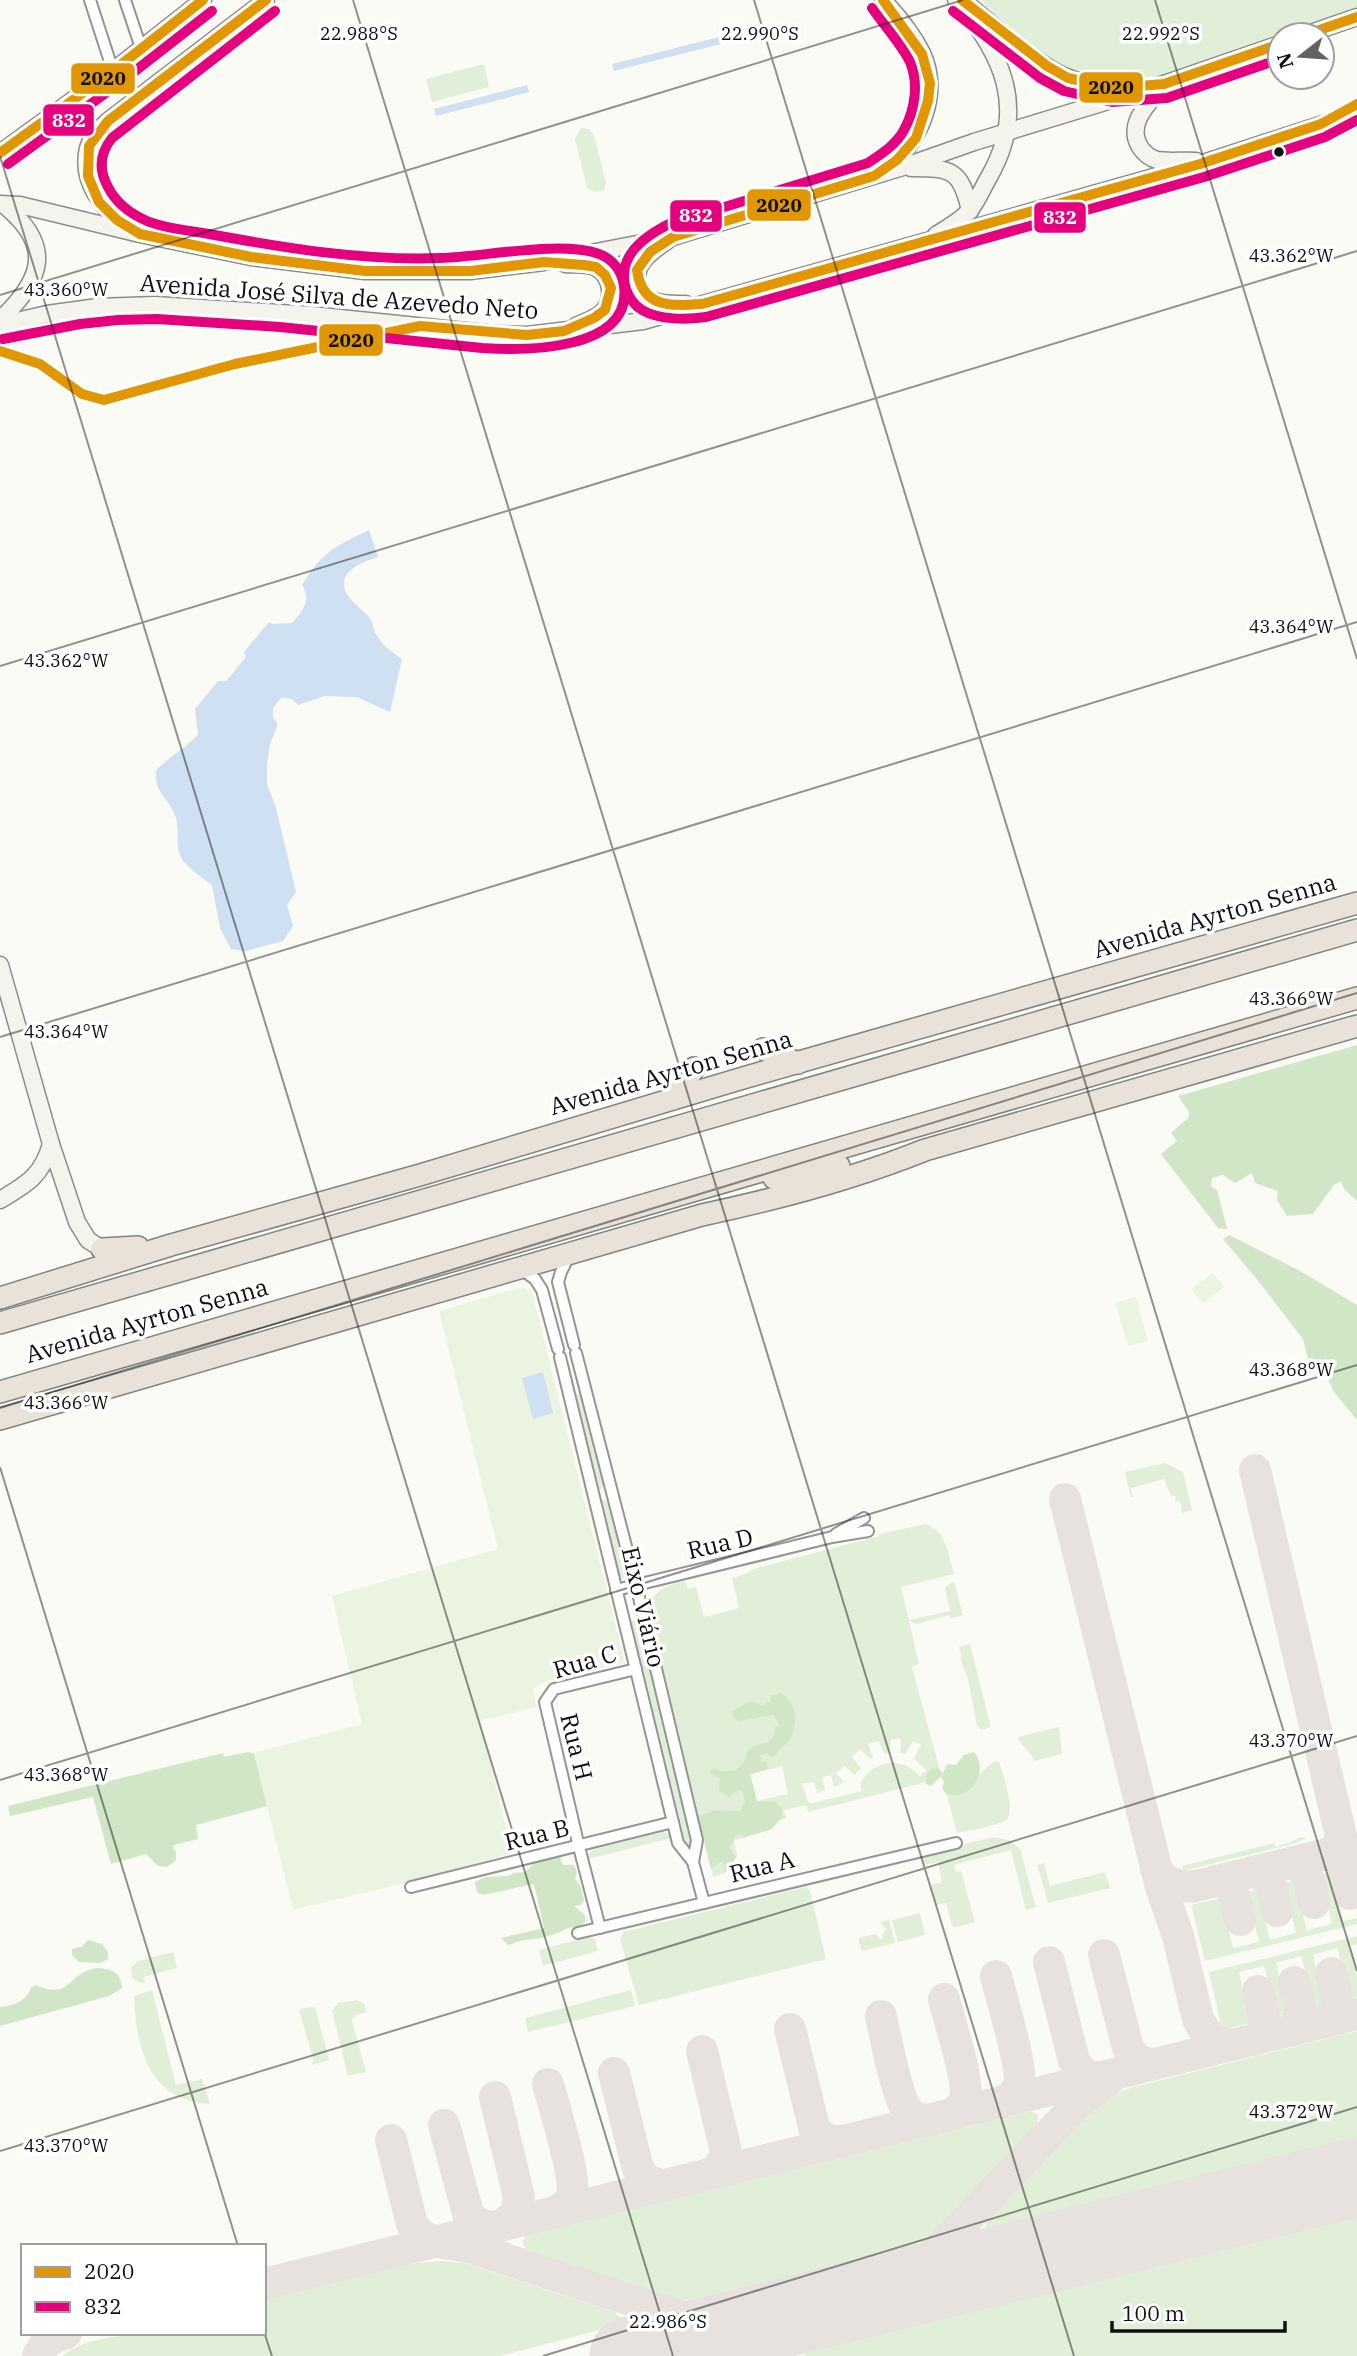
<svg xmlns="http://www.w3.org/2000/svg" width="1357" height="2356" font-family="'IBM Plex Serif',serif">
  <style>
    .green { fill: #e1efd8; fill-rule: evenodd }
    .forest { fill: #d1e6c7 }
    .pitch { fill: #ebf4e1 }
    .water { fill: #cfe0f2 }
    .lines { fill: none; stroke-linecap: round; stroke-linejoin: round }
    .taxiway { stroke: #e8e2de; stroke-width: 32 }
    .runway { stroke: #e8e2de; stroke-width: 79 }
    .street-casing { stroke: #959593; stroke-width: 14 }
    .secondary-casing { stroke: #8c8c8a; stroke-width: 19 }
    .highway-casing { stroke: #838380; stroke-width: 24 }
    .street { stroke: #fefefe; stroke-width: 10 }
    .secondary { stroke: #f4f4ec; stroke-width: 16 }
    .highway { stroke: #e8e2d8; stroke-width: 21 }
    .bus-1-casing { stroke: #fff; stroke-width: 16 }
    .bus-2-casing { stroke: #fff; stroke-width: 16 }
    .bus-1 { stroke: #e09702; stroke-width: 10 }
    .bus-2 { stroke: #e5007d; stroke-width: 10 }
    .ticks { fill: none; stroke: #0f0f0f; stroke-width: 2; stroke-opacity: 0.45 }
    .bus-dot { fill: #0f0f0f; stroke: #fff; stroke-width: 2.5 }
    .labels { text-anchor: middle; stroke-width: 7; stroke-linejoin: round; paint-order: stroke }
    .street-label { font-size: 24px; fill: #0f0f0f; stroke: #fff }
    .ticks-label { font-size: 18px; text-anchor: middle; fill: #0f0f0f; stroke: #fff; stroke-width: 7; stroke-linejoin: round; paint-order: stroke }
    .line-badge { stroke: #fff; stroke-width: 2.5 }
    .badge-label { font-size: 19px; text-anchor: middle; font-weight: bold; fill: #fff }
    .pale-badge-label { font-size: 19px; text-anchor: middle; font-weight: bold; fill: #111 }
  </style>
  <rect width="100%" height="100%" fill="#fbfbf6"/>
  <!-- green -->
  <g class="green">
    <polygon points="980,0 1357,0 1357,7 1148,80 1109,80 1062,72"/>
    <polygon points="484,64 489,87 432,102 426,79"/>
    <path d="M 581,128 L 589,129 L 594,135 L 606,183 L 604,190 C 597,193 593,193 587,188 L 575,139 Z"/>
    <polygon points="577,1394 582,1396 604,1486 600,1490 597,1487 575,1397"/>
    <polygon points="1165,1463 1183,1472 1192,1510 1182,1513 1180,1501 1175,1502 1176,1496 1171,1496 1164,1479 1131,1488 1133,1497 1131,1497 1125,1472"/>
    <polygon points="603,1500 608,1502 626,1575 625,1579 620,1577 602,1504"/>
    <path d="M 926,1524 C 947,1532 948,1554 954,1574 L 901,1587 L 909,1620 L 950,1611 L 945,1587 L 954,1581 L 963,1615 L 951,1618 L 949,1615 L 917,1624 L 909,1621 L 919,1664 L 912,1667 L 942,1778 L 808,1812 L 806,1805 L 784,1810 L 786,1818 L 771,1823 L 772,1829 L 734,1841 L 737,1856 L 725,1873 L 713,1877 L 649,1617 C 647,1592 665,1586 685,1581 L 688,1589 L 696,1587 L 704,1617 L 739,1608 L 732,1578 L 746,1574 L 753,1569 L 879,1536 L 879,1534 ZM 891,1739 L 901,1739 L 900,1753 L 905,1754 L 913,1741 L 921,1745 L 914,1759 L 926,1770 L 920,1776 C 901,1756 875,1759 860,1783 L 862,1791 L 809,1804 L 802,1784 L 814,1782 L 817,1793 L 825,1790 L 822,1777 L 831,1775 L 834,1788 L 844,1782 L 836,1773 L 845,1766 L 854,1775 L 861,1768 L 852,1757 L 860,1749 L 870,1759 L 873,1757 L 868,1744 L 879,1741 L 884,1754 L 890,1753 ZM 782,1766 L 788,1794 L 757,1801 L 750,1774 Z"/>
    <polygon points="634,1619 637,1621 692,1843 691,1847 686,1845 631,1623"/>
    <polygon points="970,1644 991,1727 982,1730 977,1726 968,1679 960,1658 962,1657 959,1647"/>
    <path d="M 1059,1727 L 1062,1754 L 1034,1761 C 1031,1750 1020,1747 1018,1737 Z"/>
    <path d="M 999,1761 C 1002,1773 1017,1811 1006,1820 C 997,1826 969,1830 957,1833 L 944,1785 L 978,1776 L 991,1763 Z"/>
    <polygon points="663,1832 668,1833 671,1838 588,1859 589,1853 595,1849"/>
    <polygon points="993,1837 1009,1840 1020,1849 1036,1907 1026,1910 1011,1850 954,1865 956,1872 961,1871 975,1922 953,1928 946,1903 936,1905 931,1885 942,1882 938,1862 924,1865 922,1855"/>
    <polygon points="1300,1837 1306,1838 1296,1843 1183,1871 1182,1866 1274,1843 1276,1847 1291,1842"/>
    <polygon points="1044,1863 1050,1886 1105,1872 1110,1888 1048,1903 1037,1865"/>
    <polygon points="1338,1870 1344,1893 1337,1896 1343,1921 1357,1918 1357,1924 1205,1961 1191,1905 1229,1896 1235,1921 1227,1923 1233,1948 1259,1942 1252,1916 1245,1918 1239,1893 1265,1888 1271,1911 1264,1914 1270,1940 1296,1933 1289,1907 1282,1909 1276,1885 1302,1878 1308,1903 1300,1905 1307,1930 1332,1924 1326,1898 1318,1900 1312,1876"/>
    <polygon points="806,1887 810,1891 826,1959 639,2005 620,1939 623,1932"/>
    <polygon points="920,1913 925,1935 898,1942 892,1920"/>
    <polygon points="889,1920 895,1943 862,1951 858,1938 876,1934 880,1939 883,1939 882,1935 886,1929 880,1922"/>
    <polygon points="1357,1936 1357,1944 1350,1946 1357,1970 1357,1997 1343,2001 1336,1975 1344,1973 1337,1948 1313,1955 1319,1979 1326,1978 1332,2004 1306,2010 1300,1985 1308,1982 1301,1956 1276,1963 1282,1989 1290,1987 1296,2012 1269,2018 1263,1993 1271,1991 1264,1966 1239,1972 1245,1997 1253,1996 1259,2021 1222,2030 1209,1972"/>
    <polygon points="589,1937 595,1939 598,1951 543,1966 539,1950"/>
    <polygon points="173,1952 177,1968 144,1977 145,1983 141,1983 132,1978 131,1968 138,1961"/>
    <path d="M 152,1990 L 176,2085 L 202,2079 L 210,2104 C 148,2101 136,2047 134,1996 Z"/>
    <polygon points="631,1990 635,2006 528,2032 525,2018"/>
    <polygon points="357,2000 364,2004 367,2012 355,2016 352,2021 366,2072 348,2076 332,2011 338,2003"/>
    <polygon points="315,2007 329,2060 312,2065 313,2059 299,2009"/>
    <polygon points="1357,2031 1357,2144 1002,2232 991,2233 985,2229 987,2220 1098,2107 1113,2095 1130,2088"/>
    <polygon points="1032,2111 1038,2115 1037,2125 924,2240 905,2253 877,2263 726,2300 707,2302 680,2300 526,2249 523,2245 523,2240 526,2235"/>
    <polygon points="1357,2208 1357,2356 803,2356 805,2355 803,2346"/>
    <path d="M 440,2261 L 464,2263 L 615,2312 L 621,2318 L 619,2325 L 500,2356 L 62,2356 C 99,2324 215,2333 264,2333 L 264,2300 L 416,2263 Z"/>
  </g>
  <!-- forest -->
  <g class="forest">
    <polygon points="1357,1045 1357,1201 1344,1189 1341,1181 1334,1185 1313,1214 1287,1216 1277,1200 1278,1191 1255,1183 1252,1173 1235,1183 1223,1175 1212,1178 1211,1186 1217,1190 1227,1229 1218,1228 1161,1154 1177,1141 1171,1133 1188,1118 1189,1112 1178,1096"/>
    <polygon points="1229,1235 1302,1272 1357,1305 1357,1420 1334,1392 1327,1377 1308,1358 1303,1339 1260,1283 1223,1239"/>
    <path d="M 781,1693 C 798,1702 799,1728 787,1743 C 782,1748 779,1748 776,1755 L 769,1757 L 768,1753 L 760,1756 L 761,1762 L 766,1761 L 768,1769 L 750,1774 L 757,1801 L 776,1802 L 782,1808 L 782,1817 L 772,1829 L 745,1837 L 741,1834 L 735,1837 L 730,1848 L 734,1855 L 737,1856 L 725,1873 L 723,1860 L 711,1869 L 698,1816 L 717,1810 L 740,1811 L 745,1802 L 743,1792 C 735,1788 734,1793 729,1798 L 719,1790 L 720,1778 L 710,1774 L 710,1771 L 715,1768 L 725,1772 L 736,1770 C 740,1767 745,1760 746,1757 C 747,1756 746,1753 747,1752 C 753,1739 775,1751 775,1727 L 780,1726 L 773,1715 L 739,1721 L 733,1718 L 732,1711 L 751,1701 L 762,1705 L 770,1702 L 771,1696 Z"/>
    <polygon points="248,1752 254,1753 267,1806 196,1825 198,1839 174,1845 173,1848 176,1852 176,1860 167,1867 158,1866 146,1854 111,1864 93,1797 10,1816 8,1806 223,1753 224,1757"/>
    <path d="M 974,1752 C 989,1769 973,1802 946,1794 L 942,1788 L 944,1783 L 941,1776 L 931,1786 L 926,1784 L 927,1773 L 932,1768 L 938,1768 L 943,1773 L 947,1764 L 956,1765 L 964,1755 Z"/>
    <path d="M 559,1853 L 563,1865 L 574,1865 L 577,1872 L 575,1879 L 580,1885 L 584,1900 L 581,1905 L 574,1906 L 585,1915 L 586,1921 C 580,1929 574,1926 566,1929 C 552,1936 540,1939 524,1940 C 518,1941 513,1944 508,1945 L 501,1938 L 544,1928 L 534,1884 L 483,1895 L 477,1892 L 475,1882 L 485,1877 L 508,1876 L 514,1873 L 525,1872 L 539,1859 Z"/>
    <polygon points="88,1940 102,1944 108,1952 108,1959 100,1963 79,1962 72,1955 72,1949 83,1946"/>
    <path d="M 96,1968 C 110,1968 122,1972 122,1988 L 109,1996 L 0,2026 L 0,2007 C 11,2006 22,2003 28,1994 C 34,1985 26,1990 36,1985 C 71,2001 67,1973 96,1968 Z"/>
  </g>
  <!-- pitch -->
  <g class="pitch">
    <polygon points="1213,1273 1224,1287 1203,1303 1191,1289"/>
    <polygon points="522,1287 531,1291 533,1296 625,1663 547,1681 533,1689 537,1707 480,1721 512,1853 409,1882 293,1910 254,1753 362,1724 332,1596 498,1549 439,1311"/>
    <polygon points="1136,1297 1148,1341 1128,1346 1115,1303"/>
  </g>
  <!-- water -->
  <g class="water">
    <polygon points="719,37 721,44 614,71 612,64"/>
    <polygon points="527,85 529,92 436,116 434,109"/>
    <path d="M 369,530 L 378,557 C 361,562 332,574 349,597 C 354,604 363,610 369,617 C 372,621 373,626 375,632 C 381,645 391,651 402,659 L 390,712 L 357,697 L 325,696 L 298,705 L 292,699 L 281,698 L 273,708 L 273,718 L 278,724 L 270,744 L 267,765 L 267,784 L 276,808 L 296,892 L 287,905 L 293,926 L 283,941 L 246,951 L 231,949 L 220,928 L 212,885 C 202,878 191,870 183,861 C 174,848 180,832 176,818 C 170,799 151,790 157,769 C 171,756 185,748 198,735 L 195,709 L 218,681 L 226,681 L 246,657 L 244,652 L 269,622 L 273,624 L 292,623 C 302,612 312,600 302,585 C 323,551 334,547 369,530 Z"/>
    <polygon points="543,1372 553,1413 533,1419 522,1378"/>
  </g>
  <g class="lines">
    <!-- taxiway -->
    <g class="taxiway">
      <polyline points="1255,1470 1341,1836 1338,1848 1327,1854"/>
      <path d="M 1065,1499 L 1161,1887 L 1178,1936 L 1198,2019 C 1206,2035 1214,2043 1232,2045"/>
      <path d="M 1327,1854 C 1346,1856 1346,1878 1350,1894"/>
      <path d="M 1291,1863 C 1310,1867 1310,1887 1314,1903"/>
      <path d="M 1156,1869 C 1165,1884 1180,1888 1196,1886 L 1347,1849"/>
      <path d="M 1254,1872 C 1273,1875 1273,1896 1277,1911"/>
      <path d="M 1218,1881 C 1236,1884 1236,1905 1240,1920"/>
      <polyline points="1104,1955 1128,2048 1137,2060 1152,2065"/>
      <polyline points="1049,1962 1074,2061 1083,2073 1098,2079"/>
      <path d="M 996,1976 C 1001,1996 1023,2068 1019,2084 C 1017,2094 1009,2098 1001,2103"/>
      <path d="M 881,2016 C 885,2035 897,2097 907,2110 C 913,2119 921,2119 931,2120"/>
      <path d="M 1327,2022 C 1344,2010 1335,1991 1331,1973"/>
      <path d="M 790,2029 L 814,2127 C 820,2139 829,2141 842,2142"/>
      <path d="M 1290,2031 C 1307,2018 1298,2000 1294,1982"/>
      <path d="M 1254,2040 C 1271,2027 1262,2009 1258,1991"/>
      <polyline points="702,2051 725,2147 725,2158 716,2171"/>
      <polyline points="614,2073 638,2169 647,2181 661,2185"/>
      <path d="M 548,2084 C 554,2106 576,2176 572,2194 C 571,2204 561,2208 553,2213"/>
      <polyline points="495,2097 519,2197 516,2214 501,2226"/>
      <path d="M 944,2117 C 953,2113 962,2109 965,2099 C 970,2082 949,2020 944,1999"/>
      <polyline points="444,2125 469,2217 481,2225 494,2227"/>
      <polyline points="391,2140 412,2224 422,2237 437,2241"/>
      <path d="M 960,2226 C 956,2235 954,2244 959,2253 C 970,2274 996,2264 1015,2261"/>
      <polyline points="444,2243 468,2247 692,2320 736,2328 751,2326"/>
      <polyline points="264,2284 1357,2014"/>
      <polyline points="887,2293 927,2260 1081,2101 1110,2079"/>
      <polyline points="38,2356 47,2341 66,2333"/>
      <path d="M 627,2356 C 647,2348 660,2339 654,2316 L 641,2304"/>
    </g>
    <!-- runway -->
    <polyline class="runway" points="629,2356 1357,2177"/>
    <!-- street casing -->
    <g class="street-casing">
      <g id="street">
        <polyline points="90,0 113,71"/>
        <polyline points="125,0 141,48"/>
        <polyline points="570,1254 561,1272 558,1282 574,1345"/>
        <polyline points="520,1268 535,1279 542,1290 558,1349"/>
        <polyline points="576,1353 636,1585 697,1840 693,1862"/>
        <polyline points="560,1357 678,1843 693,1862 704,1903"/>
        <polyline points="836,1534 864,1518"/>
        <polyline points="616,1590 832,1537 868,1531"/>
        <polyline points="411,1887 673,1822"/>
        <polyline points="600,1928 579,1847 545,1702 554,1689 636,1669"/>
        <polyline points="578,1933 956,1843"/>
      </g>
    </g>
    <!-- secondary casing -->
    <g class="secondary-casing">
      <g id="secondary">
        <path d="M 883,0 C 897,15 913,35 922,53 C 941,94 920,144 885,168"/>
        <path d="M 971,7 C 997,28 1039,67 1069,78 C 1090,87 1112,88 1134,87"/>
        <polyline points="1305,35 1357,17"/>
        <path d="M 1164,84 C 1151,101 1125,123 1140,147 C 1144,153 1150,158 1157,160 C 1170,162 1184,160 1196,161"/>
        <polyline points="0,153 113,71 203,0"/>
        <path d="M 911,168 C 951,168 961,169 970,211"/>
        <polyline points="0,204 20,205 140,234 251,257 365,271 470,271 544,262 673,237 903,167 974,142 1164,84 1280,44"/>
        <path d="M 129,227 C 102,210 80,181 88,148 C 91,137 100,128 108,121 L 266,0"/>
        <path d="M 936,235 C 947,228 962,220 970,210 C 978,200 983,187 989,177 C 1028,109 1003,54 956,0"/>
        <path d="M 668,240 C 651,252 629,266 640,289 C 643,294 647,298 652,300 C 662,305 675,304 686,304"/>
        <path d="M 565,264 C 575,265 590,263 598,269 C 611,277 614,297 605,309 C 599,318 586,321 576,326"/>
        <path d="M 0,320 C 43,279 54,246 4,205"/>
        <polyline points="0,325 47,314 98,307 155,305 311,315 494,334 527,335 643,321 1200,164 1357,113"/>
        <polyline points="0,965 51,1144 77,1222 88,1240 102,1249"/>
        <path d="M 0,1200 C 27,1184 42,1176 51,1144"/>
      </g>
    </g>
    <!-- highway casing -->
    <g class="highway-casing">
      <g id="highway">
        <polyline points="763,1049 798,1063"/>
        <polyline points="675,1098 694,1068"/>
        <polyline points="774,1178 839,1166"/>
        <polyline points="102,1249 138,1247"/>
        <polyline points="0,1298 171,1245 420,1175 743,1078 1357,903"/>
        <polyline points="0,1323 1357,930"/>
        <polyline points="0,1392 1357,998"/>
        <path d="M 0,1419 L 702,1215 C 777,1199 853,1179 925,1150 L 1357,1026"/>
      </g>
    </g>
    <!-- street -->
    <use href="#street" class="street"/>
    <!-- secondary -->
    <use href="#secondary" class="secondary"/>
    <!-- highway -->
    <use href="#highway" class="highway"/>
    <!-- bus-1 casing -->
    <g class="bus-1-casing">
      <g id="bus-1">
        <path d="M 883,0 L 922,54 L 930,83 L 928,101 L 916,138 L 897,160 L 874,176 L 673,237 L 650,252 L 637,270 C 642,308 670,306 702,304 L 1200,164 L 1321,124 L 1357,104"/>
        <polyline points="962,0 1047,66 1068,78 1114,88 1164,84 1280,44"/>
        <polyline points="1305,35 1357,17"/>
        <polyline points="0,153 113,71 203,0"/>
        <polyline points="0,351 40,364 82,394 104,400 235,364 420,326 527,335 564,331 594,318 605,310 611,288 605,275 596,267 584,265 544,262 470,271 365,271 251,257 140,234 117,220 99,202 88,176 89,146 108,121 266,0"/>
      </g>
    </g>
    <!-- bus-2 casing -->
    <g class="bus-2-casing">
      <g id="bus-2">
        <path d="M 872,8 C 883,24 902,45 910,62 C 919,83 915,110 904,130 C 896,145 881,154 868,163 L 669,224 C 643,237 616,257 626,289 C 629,298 634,305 642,310 C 659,320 687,320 706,317 L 1204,177 L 1325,137 L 1357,120"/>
        <polyline points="953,11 1040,78 1064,91 1112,102 1167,98 1280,59"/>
        <polyline points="8,164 121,82 212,11"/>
        <path d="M 3,339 L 80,324 L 118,320 L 157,319 L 280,327 L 482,348 C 524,351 633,351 624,286 C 622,271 613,259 599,254 C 563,240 482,257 441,258 C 363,261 285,248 209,234 C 189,230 166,229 147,221 C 131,214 116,203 108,187 C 98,169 100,153 112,138 L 275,11"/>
      </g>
    </g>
    <!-- bus-1 -->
    <use href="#bus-1" class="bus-1"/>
    <!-- bus-2 -->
    <use href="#bus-2" class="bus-2"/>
  </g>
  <!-- ticks -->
  <path class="ticks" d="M 353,0 L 1074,2356M 754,0 L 1357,1971M 1155,0 L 1357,659M 0,156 L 673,2356M 0,295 L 963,0M 0,666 L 1357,251M 0,1037 L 1357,622M 0,1408 L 1357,993M 0,1467 L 238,2246M 0,1780 L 1357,1365M 0,2151 L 1357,1736M 264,2332 L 272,2356M 543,2356 L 1357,2107"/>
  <!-- markers -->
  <circle class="bus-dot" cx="1279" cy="152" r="6"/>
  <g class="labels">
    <!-- street labels -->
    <g class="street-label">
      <text transform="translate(339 297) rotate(4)" y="8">Avenida José Silva de Azevedo Neto</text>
      <text transform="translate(1215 916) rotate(-16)" y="8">Avenida Ayrton Senna</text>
      <text transform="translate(671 1073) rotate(-16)" y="8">Avenida Ayrton Senna</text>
      <text transform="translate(147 1321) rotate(-16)" y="8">Avenida Ayrton Senna</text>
      <text transform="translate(720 1544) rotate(-13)" y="8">Rua D</text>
      <text transform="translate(643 1607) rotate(77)" y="8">Eixo Viário</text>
      <text transform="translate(585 1662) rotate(-16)" y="8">Rua C</text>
      <text transform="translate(576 1747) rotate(76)" y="8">Rua H</text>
      <text transform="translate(537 1835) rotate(-14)" y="8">Rua B</text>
      <text transform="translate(762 1867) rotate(-14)" y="8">Rua A</text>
    </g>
  </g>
  <g class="ticks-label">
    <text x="359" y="40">22.988°S</text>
    <text x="760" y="40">22.990°S</text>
    <text x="1161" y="40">22.992°S</text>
    <text x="1291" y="262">43.362°W</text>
    <text x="66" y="296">43.360°W</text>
    <text x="1291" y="633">43.364°W</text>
    <text x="66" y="667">43.362°W</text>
    <text x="1291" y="1005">43.366°W</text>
    <text x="66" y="1038">43.364°W</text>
    <text x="1291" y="1376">43.368°W</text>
    <text x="66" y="1409">43.366°W</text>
    <text x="1291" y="1747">43.370°W</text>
    <text x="66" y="1781">43.368°W</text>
    <text x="1291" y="2118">43.372°W</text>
    <text x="66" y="2152">43.370°W</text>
    <text x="668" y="2328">22.986°S</text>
  </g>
  <g class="line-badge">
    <rect x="70" y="62" width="66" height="33" rx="7" fill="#e09702"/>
    <rect x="1078" y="71" width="66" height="33" rx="7" fill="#e09702"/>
    <rect x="42" y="103" width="53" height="34" rx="7" fill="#e5007d"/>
    <rect x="746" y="188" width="66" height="34" rx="7" fill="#e09702"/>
    <rect x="669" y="199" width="54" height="34" rx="7" fill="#e5007d"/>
    <rect x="1033" y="201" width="54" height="33" rx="7" fill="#e5007d"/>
    <rect x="318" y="323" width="66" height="34" rx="7" fill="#e09702"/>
  </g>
  <g class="badge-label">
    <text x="69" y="127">832</text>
    <text x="696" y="222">832</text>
    <text x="1060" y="224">832</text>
  </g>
  <g class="pale-badge-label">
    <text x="103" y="85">2020</text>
    <text x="1111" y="94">2020</text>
    <text x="779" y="212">2020</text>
    <text x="351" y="347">2020</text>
  </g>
  <!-- legend -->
  <rect x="21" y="2244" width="245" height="91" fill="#ffffff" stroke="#9f9f9f" stroke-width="2"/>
  <rect x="35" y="2267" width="35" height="10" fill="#e09702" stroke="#9f9f9f" stroke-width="2"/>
  <text x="84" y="2279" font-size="21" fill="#0f0f0f">2020</text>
  <rect x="35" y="2302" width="35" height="10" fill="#e5007d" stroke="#9f9f9f" stroke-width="2"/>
  <text x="84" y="2314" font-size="21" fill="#0f0f0f">832</text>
  <!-- north arrow -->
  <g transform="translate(1301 56) rotate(253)"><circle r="33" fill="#ffffff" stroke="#9f9f9f" stroke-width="2"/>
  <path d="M0-5L12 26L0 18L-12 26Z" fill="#626260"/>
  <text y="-10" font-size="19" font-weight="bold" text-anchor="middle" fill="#0f0f0f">N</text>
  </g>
  <!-- scale -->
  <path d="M1112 2321v10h173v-10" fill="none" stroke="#0f0f0f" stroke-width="3.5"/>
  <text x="1122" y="2321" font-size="21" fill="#0f0f0f" stroke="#ffffff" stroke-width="5" paint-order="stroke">100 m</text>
</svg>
